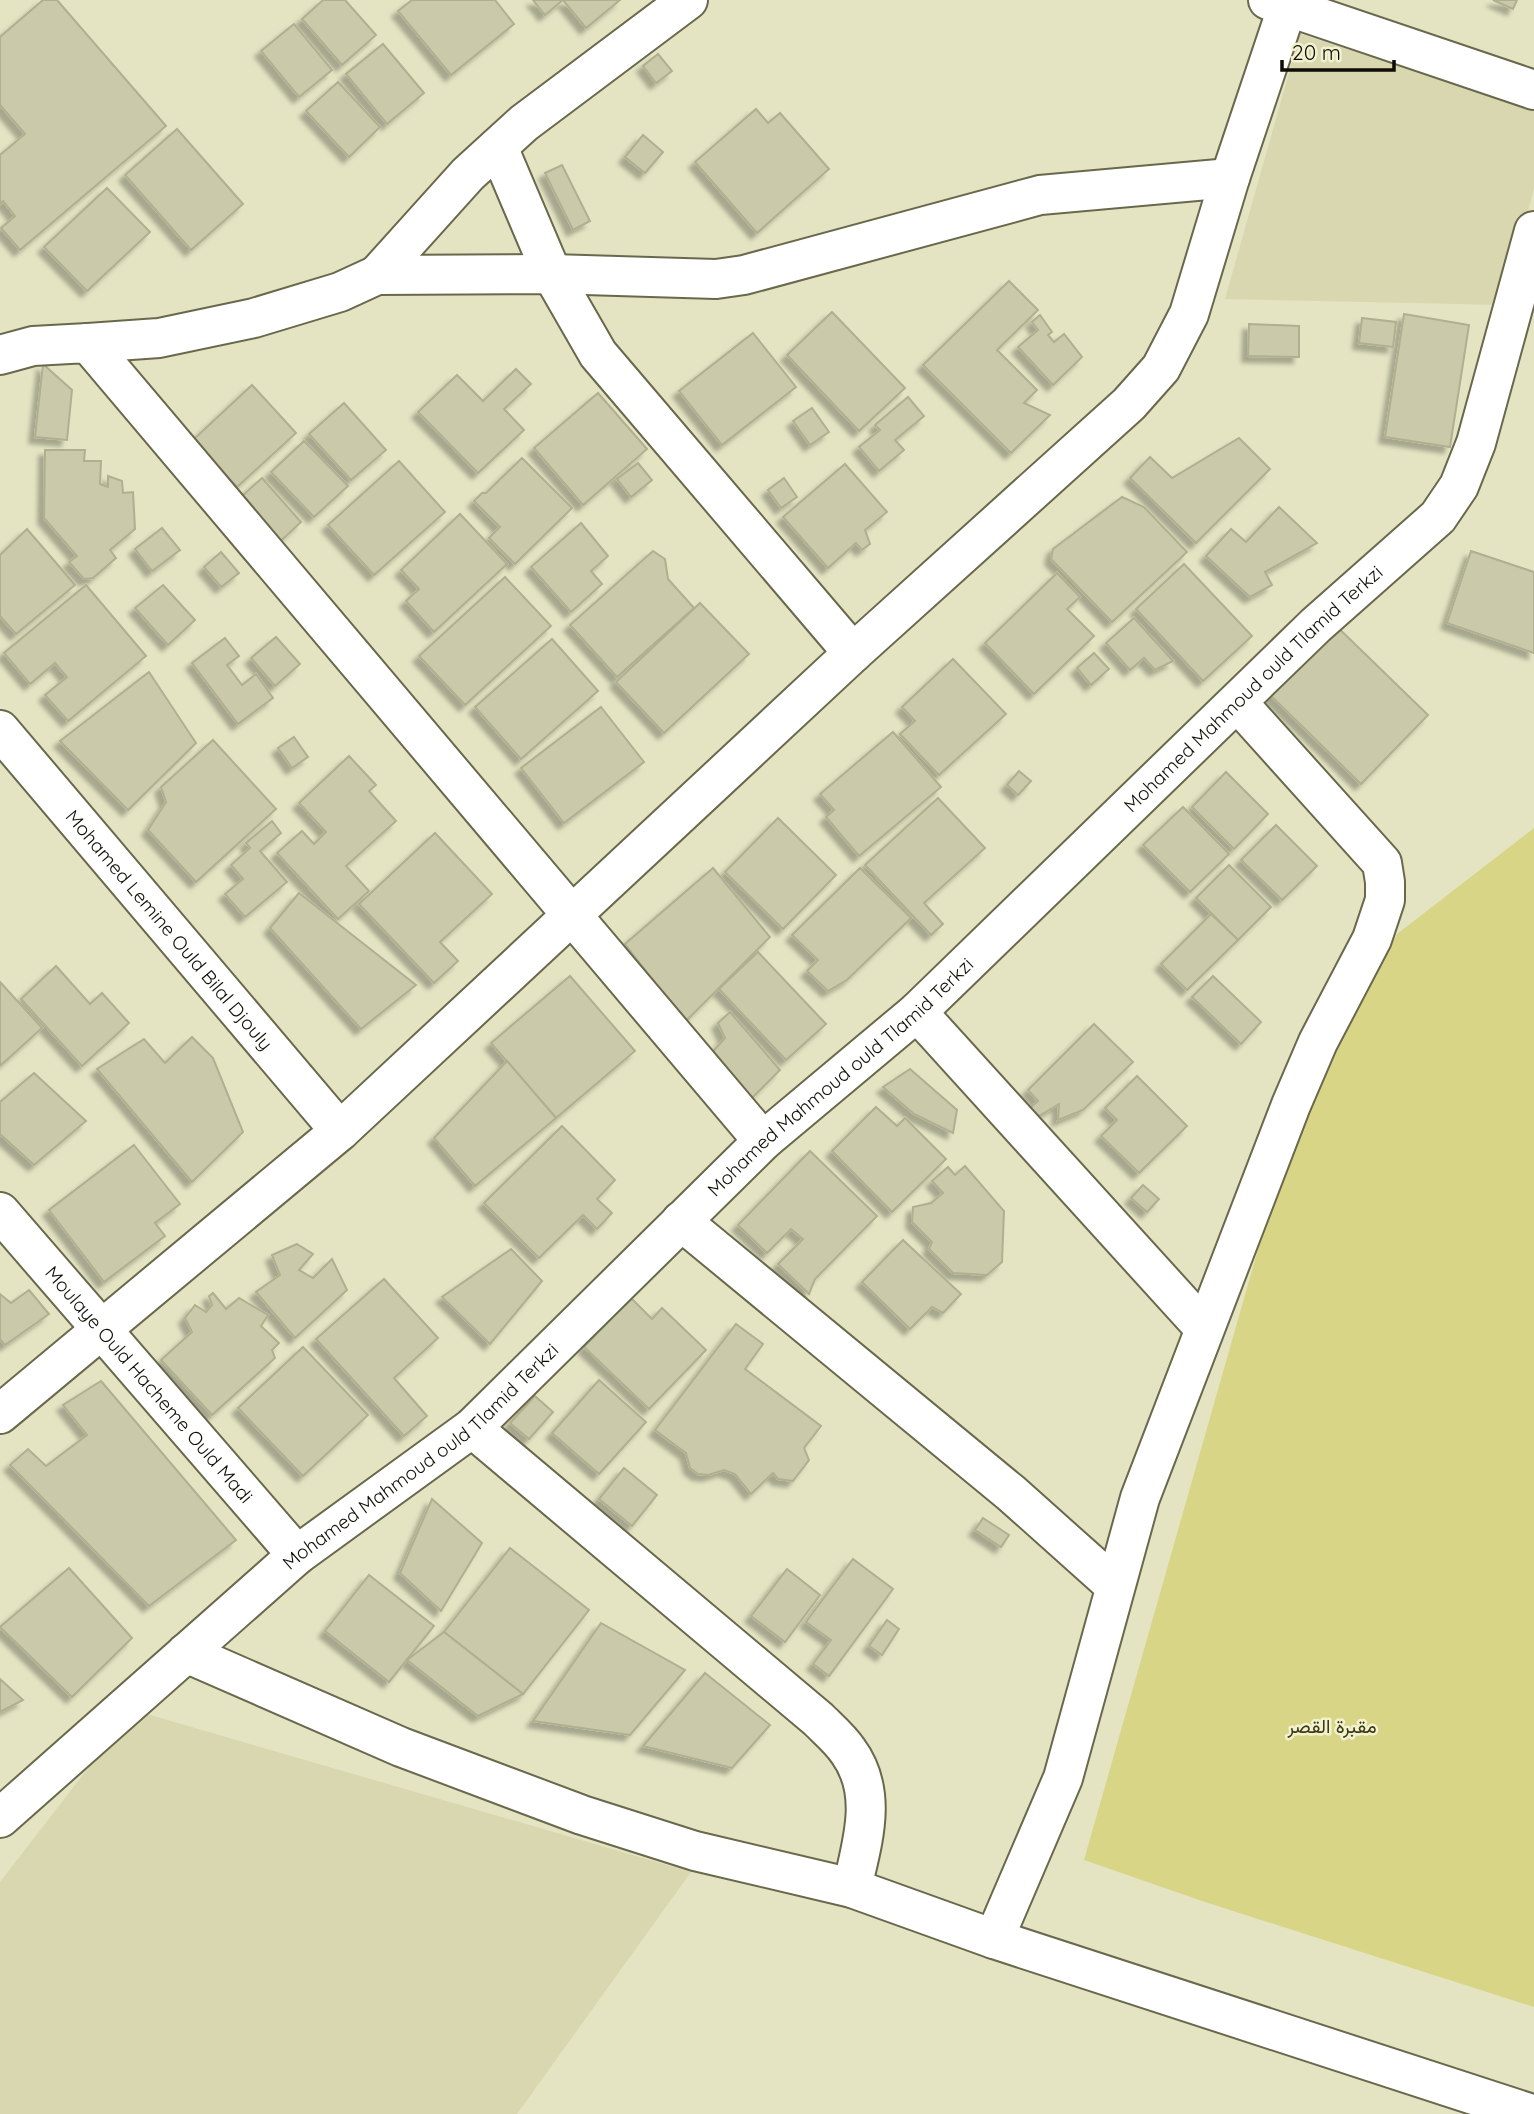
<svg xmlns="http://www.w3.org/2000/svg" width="1534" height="2114" font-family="Quicksand,Vazirmatn,sans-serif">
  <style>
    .built { fill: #d8d7af }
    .green { fill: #d9d586 }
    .building { fill: #cac9aa; stroke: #b0af90; stroke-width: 2; filter: url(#shadow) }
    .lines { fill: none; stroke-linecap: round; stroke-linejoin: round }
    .street-casing { stroke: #69684c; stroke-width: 42 }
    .secondary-casing { stroke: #69684c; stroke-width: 42 }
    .street { stroke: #fff; stroke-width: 38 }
    .secondary { stroke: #fff; stroke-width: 38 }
    .labels { text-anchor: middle; stroke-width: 5; stroke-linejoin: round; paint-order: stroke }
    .street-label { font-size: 19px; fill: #0d0d03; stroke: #f2f1d0 }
    .park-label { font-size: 19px; fill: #3b390f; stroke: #f2f1d0 }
  </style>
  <defs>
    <filter id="shadow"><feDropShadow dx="-6" dy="6" stdDeviation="2" flood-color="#0004"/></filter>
  </defs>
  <rect width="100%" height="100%" fill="#e4e4c3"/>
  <!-- built -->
  <g class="built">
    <polygon points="1300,34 1534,108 1534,188 1503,305 1225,299"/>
    <polygon points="133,1710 691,1872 517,2114 0,2114 0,1882"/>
  </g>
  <!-- green -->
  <polygon class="green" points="1534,828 1534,2007 1205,1902 1084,1860 1290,1137 1397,934"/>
  <!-- building -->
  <g class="building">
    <polygon points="43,0 57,0 166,126 20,250 1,228 15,216 3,201 0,204 0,155 25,134 0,105 0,37"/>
    <polygon points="323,0 345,0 376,35 342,65 302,19"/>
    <polygon points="412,0 495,0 514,24 451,75 398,11"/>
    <polygon points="533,0 620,0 586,28 563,0 545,15"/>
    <polygon points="1493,0 1517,0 1513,9"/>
    <polygon points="294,24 332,70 299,97 261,51"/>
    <polygon points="383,44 424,93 387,124 346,74"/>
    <polygon points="658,54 672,71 656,83 643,66"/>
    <polygon points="338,82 380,127 349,157 306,111"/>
    <polygon points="756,109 768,123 780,113 829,169 757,233 695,162"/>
    <polygon points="177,129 243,204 191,250 125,175"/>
    <polygon points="643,135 663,152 645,173 625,157"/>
    <polygon points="562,165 590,221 573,230 545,173"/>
    <polygon points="107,188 150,232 87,291 44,247"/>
    <polygon points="1009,281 1038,310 997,350 1037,390 1024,403 1050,415 1011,453 923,365"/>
    <polygon points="832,312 905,388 859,431 787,355"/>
    <polygon points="1404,314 1469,325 1450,447 1385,437"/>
    <polygon points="1040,315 1052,332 1048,335 1054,342 1064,334 1082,357 1053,385 1018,347 1038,330 1032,322"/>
    <polygon points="1362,318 1396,322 1393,347 1359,343"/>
    <polygon points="1249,324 1299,326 1299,357 1248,356"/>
    <polygon points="753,333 796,387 722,445 679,391"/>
    <polygon points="43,364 72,390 67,440 35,437"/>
    <polygon points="516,369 531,384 504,409 524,430 478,473 418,412 457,375 483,401"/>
    <polygon points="252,385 296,433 237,487 193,440"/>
    <polygon points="598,393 647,449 583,505 534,448"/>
    <polygon points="908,397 924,416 895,440 904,450 879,471 859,447 880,430 875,425"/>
    <polygon points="344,403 386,450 351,480 309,434"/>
    <polygon points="812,408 829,432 810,445 793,421"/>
    <polygon points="1239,438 1270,469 1196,543 1130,478 1150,457 1172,478"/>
    <polygon points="304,441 348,486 314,517 271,472"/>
    <polygon points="45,450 85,450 84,461 101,461 100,484 108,487 108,476 122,481 123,493 133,492 135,529 110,550 116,558 93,578 84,579 69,562 77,556 44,518"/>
    <polygon points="522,458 572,508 515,564 489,538 500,527 474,501 482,493 486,493"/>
    <polygon points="399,461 445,512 374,575 328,525"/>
    <polygon points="638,463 652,480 631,497 617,479"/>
    <polygon points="845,464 887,512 865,530 870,544 862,550 856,543 828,568 783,517"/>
    <polygon points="262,478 301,522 271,550 231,506"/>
    <polygon points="784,478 797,497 781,508 768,490"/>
    <polygon points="1122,497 1144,507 1187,552 1112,622 1051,559 1053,549"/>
    <polygon points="1279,507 1317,543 1265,572 1272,585 1250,597 1206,556 1231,529 1246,542"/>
    <polygon points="460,514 507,564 434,632 406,601 419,589 401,570"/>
    <polygon points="581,523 608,556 591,571 602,584 571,612 531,567"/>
    <polygon points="162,528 180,550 152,571 135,549"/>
    <polygon points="27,529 75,585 16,634 0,616 0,555"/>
    <polygon points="653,551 665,559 668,579 694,608 617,677 570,625"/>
    <polygon points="1471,551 1534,572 1534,653 1447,623"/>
    <polygon points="221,552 239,573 221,587 204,567"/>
    <polygon points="1184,564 1252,636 1203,681 1136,609"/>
    <polygon points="1057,573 1080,597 1067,609 1094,636 1034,694 985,643"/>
    <polygon points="505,577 551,626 465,705 419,656"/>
    <polygon points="86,585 146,656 68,721 45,695 67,677 55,663 30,684 4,653"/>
    <polygon points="163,585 195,620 168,645 135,608"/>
    <polygon points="700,603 749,654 664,733 616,682"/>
    <polygon points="1327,617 1428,715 1361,784 1260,685"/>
    <polygon points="1134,618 1173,661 1155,670 1144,658 1130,670 1106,643"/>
    <polygon points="276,637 300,664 275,686 251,658"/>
    <polygon points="225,638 239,656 227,665 242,685 256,674 273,698 238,724 192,663"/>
    <polygon points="552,639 598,691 521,759 475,707"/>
    <polygon points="1094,653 1109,669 1091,685 1077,668"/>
    <polygon points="953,659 1006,714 939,775 900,734 915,721 902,707"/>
    <polygon points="149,672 196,743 128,810 60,741"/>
    <polygon points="601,707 644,762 564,823 521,768"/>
    <polygon points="893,732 941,787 859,856 826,817 834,810 820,794"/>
    <polygon points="294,737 308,757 292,768 278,748"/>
    <polygon points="213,740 276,809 196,882 148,830 166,802 161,787"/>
    <polygon points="349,756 376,785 369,791 396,821 346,866 369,891 338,919 277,853 302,831 314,844 326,832 299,803"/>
    <polygon points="1019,771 1031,781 1018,795 1007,785"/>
    <polygon points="1226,772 1268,814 1234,849 1192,807"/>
    <polygon points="938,798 985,848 924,903 943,924 931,935 865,865"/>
    <polygon points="1183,807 1229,854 1190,892 1143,845"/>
    <polygon points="778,818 836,875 783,929 725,872"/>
    <polygon points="272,821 281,833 260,851 287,882 245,917 225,894 243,879 231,865 250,848 246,843"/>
    <polygon points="1276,825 1317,866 1282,900 1241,860"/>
    <polygon points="435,833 492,894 440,942 458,961 434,983 359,904"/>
    <polygon points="1229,865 1271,907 1238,940 1196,898"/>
    <polygon points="713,868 770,937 685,1022 625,944"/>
    <polygon points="860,868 911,918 847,980 828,991 807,971 818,960 792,935"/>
    <polygon points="299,893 416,985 361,1029 270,928"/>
    <polygon points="1211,914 1238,940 1187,990 1161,964"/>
    <polygon points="758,952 826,1024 786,1060 719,989"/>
    <polygon points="56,966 90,1004 102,993 129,1023 82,1066 21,999"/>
    <polygon points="570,976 635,1051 556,1118 491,1043"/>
    <polygon points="1213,976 1261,1022 1241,1044 1192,997"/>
    <polygon points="0,982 42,1028 0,1066"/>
    <polygon points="730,1012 780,1070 751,1099 708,1057 725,1038 718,1023"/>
    <polygon points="1094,1024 1133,1062 1083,1110 1058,1120 1059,1104 1039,1116 1030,1108 1038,1101 1028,1090"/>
    <polygon points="192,1037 213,1058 243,1132 192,1182 97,1069 144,1039 165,1063"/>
    <polygon points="507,1061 556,1118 475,1186 434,1138"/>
    <polygon points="910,1069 957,1110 953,1133 914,1114 883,1087"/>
    <polygon points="34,1073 86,1121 34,1165 0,1134 0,1102"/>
    <polygon points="1137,1076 1187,1126 1139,1173 1101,1136 1117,1120 1105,1108"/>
    <polygon points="876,1107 897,1126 905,1118 946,1159 892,1212 832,1151"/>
    <polygon points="562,1126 615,1180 597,1199 612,1213 597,1229 583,1215 539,1258 484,1203"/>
    <polygon points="134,1145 180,1204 155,1223 165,1236 104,1282 49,1210"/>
    <polygon points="810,1151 877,1216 815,1279 809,1294 778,1264 803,1239 791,1229 767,1253 738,1225"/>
    <polygon points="965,1166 1004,1211 1002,1262 987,1275 953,1273 929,1249 932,1242 912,1222 913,1207 931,1203 943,1193 932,1181 948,1167 955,1175"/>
    <polygon points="1143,1185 1159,1199 1147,1212 1131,1198"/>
    <polygon points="903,1240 961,1294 943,1313 932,1307 910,1329 862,1282"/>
    <polygon points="297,1244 313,1254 299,1270 313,1278 332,1259 347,1290 295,1338 256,1292 280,1275 272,1255"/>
    <polygon points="511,1249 542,1281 490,1344 442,1297"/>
    <polygon points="384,1279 438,1338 394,1378 427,1416 404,1436 316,1339"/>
    <polygon points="29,1290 49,1314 5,1345 0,1339 0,1294 11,1303"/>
    <polygon points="213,1293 226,1309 239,1298 268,1315 261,1326 279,1343 272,1350 275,1358 212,1415 161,1360 192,1332 185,1318 195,1305 206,1312 212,1305 209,1296"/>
    <polygon points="631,1298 652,1319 662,1308 706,1350 649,1409 584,1347"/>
    <polygon points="736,1324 763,1344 745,1369 821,1426 804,1448 809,1460 793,1481 778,1479 773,1473 751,1494 735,1474 724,1470 708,1475 698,1474 690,1468 686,1453 655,1430"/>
    <polygon points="303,1347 368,1415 303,1476 238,1408"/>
    <polygon points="599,1380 646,1422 599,1474 552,1433"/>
    <polygon points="101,1381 236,1540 149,1606 10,1465 28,1449 46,1466 87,1435 63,1405"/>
    <polygon points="535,1396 553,1412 529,1439 510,1423"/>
    <polygon points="624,1468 657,1495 632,1526 599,1499"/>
    <polygon points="432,1499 482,1543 441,1611 400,1573"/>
    <polygon points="983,1518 1009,1535 1001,1547 975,1530"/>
    <polygon points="510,1548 589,1610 523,1694 444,1632"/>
    <polygon points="853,1559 893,1589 829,1676 813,1664 831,1640 806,1622"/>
    <polygon points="69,1568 132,1638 72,1697 0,1627"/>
    <polygon points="787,1569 820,1595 785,1642 751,1616"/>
    <polygon points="369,1575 434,1626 389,1682 325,1631"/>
    <polygon points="887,1620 899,1629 882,1655 869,1646"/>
    <polygon points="601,1623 685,1670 630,1735 533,1721"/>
    <polygon points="444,1632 523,1694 478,1716 407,1660"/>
    <polygon points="705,1673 770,1725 732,1768 643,1746"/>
    <polygon points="0,1679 23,1700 0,1712"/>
  </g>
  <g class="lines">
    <!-- street casing -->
    <g class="street-casing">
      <g id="street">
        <polyline points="498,147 552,274 598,354 853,653"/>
        <polyline points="377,275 468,174 524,123 688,0"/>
        <polyline points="88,343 159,338 254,318 340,292 377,275 552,274 716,279 744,275 1040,195 1230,178"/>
        <polyline points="0,355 33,346 88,343 763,1141"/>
        <path id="s1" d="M 0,730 L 340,1131"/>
        <polyline points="917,1012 1204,1328"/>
        <path id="s2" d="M 0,1212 L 297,1555"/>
        <polyline points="681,1221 1011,1493 1114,1585"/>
        <polyline points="0,1414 340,1131 853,653 1129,404 1161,368 1189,314 1230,178 1287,8"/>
        <path d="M 472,1428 L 818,1719 C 828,1729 840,1739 848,1751 C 879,1793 862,1843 852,1888"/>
        <polyline points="186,1653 401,1747 582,1815 695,1851 852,1888 994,1939 1532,2114"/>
        <path id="s3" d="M 0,1818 L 297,1555 L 472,1428 L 763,1141 L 917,1012 L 1316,625 L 1438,517 L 1459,486 L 1476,443 L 1534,231"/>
        <polyline points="994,1939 1063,1778 1140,1498 1291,1105 1318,1042 1372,939 1385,900 1385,882 1382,863 1238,703"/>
      </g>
    </g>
    <!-- secondary casing -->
    <g class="secondary-casing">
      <polyline id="secondary" points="1268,0 1534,90"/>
    </g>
    <!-- street -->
    <use href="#street" class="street"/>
    <!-- secondary -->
    <use href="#secondary" class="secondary"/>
  </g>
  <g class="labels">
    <!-- street labels -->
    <g class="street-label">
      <text dy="7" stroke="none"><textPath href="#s3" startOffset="1689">Mohamed Mahmoud ould Tlamid Terkzi</textPath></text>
      <text dy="7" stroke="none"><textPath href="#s1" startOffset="262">Mohamed Lemine Ould Bilal Djouly</textPath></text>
      <text dy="7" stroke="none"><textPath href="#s3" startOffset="1122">Mohamed Mahmoud ould Tlamid Terkzi</textPath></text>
      <text dy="7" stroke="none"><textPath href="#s2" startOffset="228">Moulaye Ould Hacheme Ould Madi</textPath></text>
      <text dy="7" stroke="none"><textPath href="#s3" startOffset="555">Mohamed Mahmoud ould Tlamid Terkzi</textPath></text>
    </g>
    <!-- park labels -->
    <g class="park-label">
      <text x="1332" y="1733">مقبرة القصر</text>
    </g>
  </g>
  <!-- scale -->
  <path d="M1282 60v10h112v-10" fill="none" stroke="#0d0d03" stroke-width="3.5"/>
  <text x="1292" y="60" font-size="21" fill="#0d0d03" stroke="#f2f1d0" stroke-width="5" paint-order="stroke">20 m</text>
</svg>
